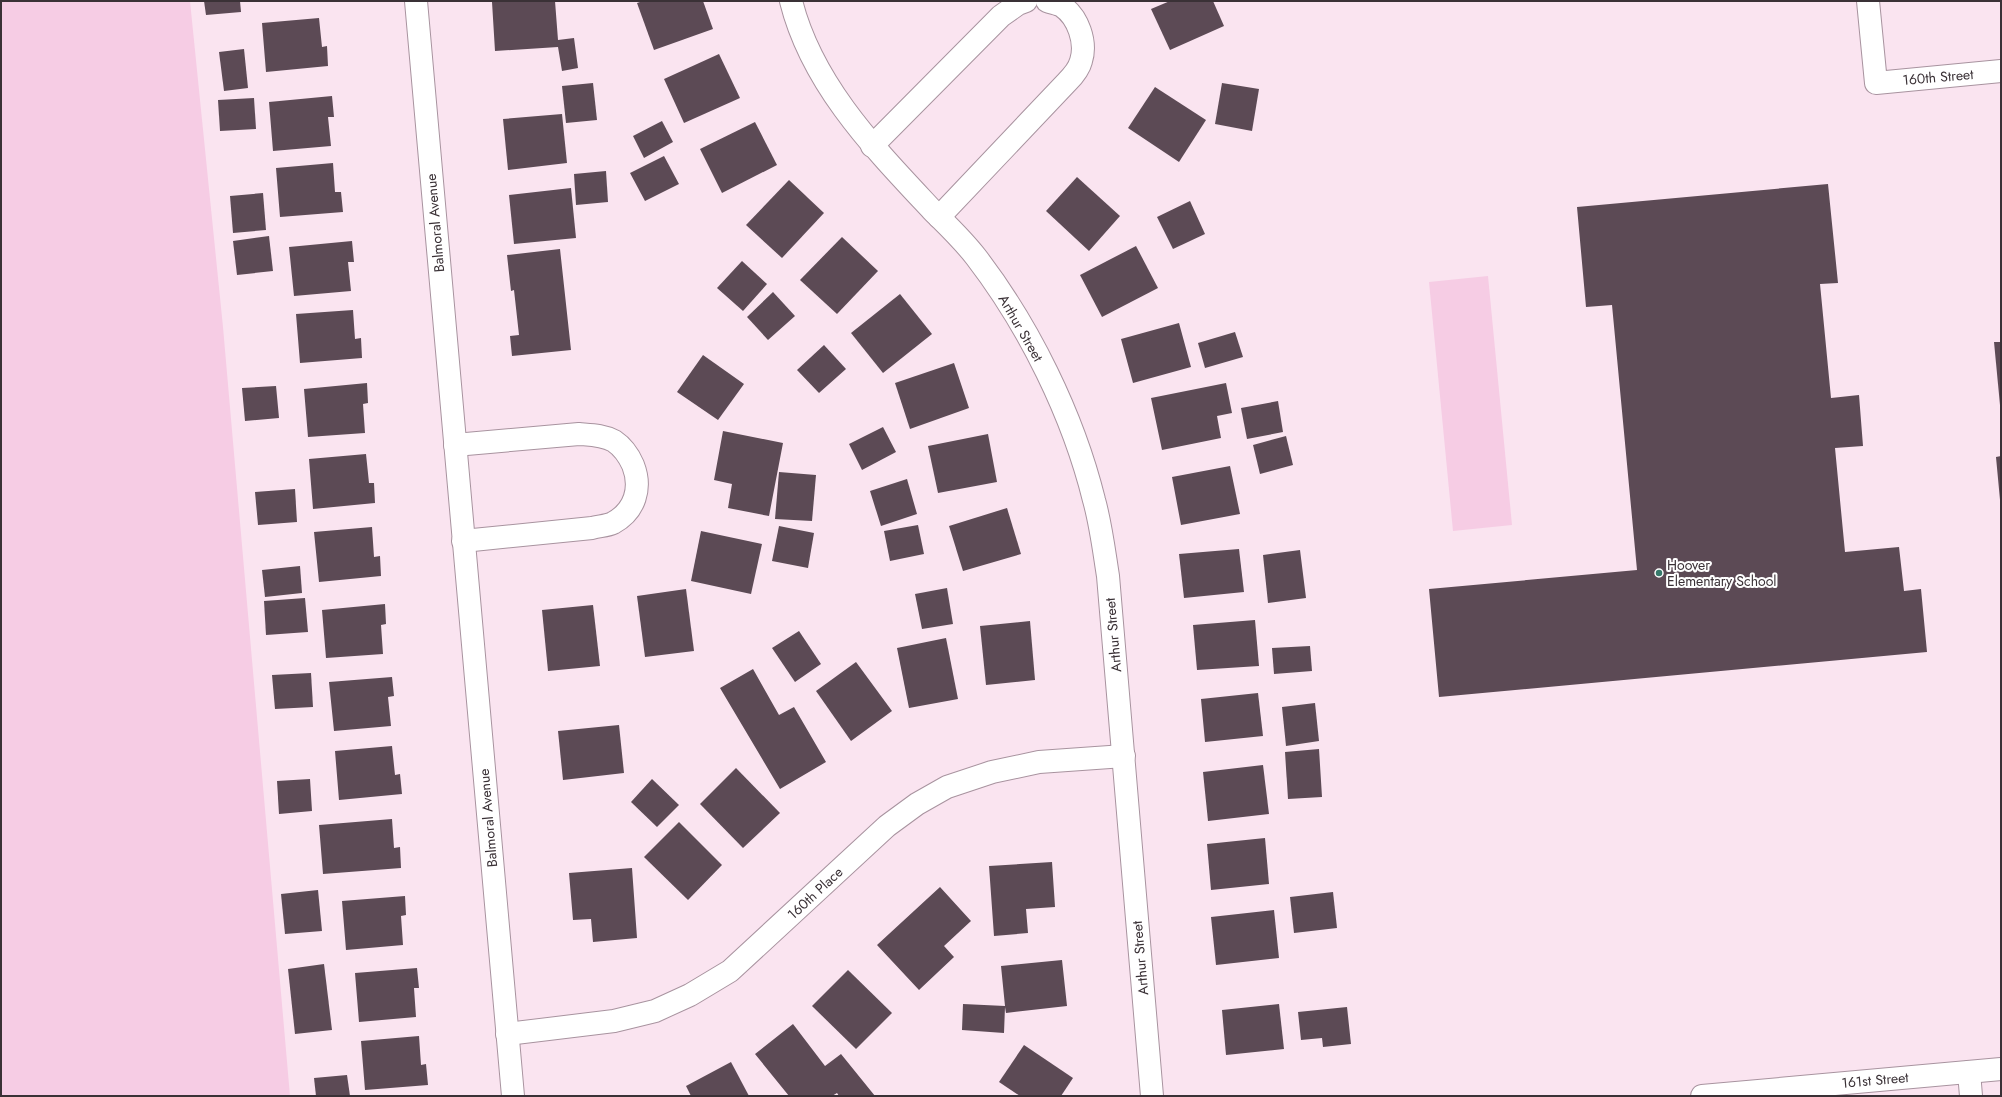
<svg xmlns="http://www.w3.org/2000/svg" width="2002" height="1097" font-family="Jost,sans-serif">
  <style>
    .green { fill: #f6cce4 }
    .building { fill: #5c4a55 }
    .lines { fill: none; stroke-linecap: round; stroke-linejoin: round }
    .minor-casing { stroke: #a8939f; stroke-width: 24 }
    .minor { stroke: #fff; stroke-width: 22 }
    .poi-dot { fill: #36796b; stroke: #fff; stroke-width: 1.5 }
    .labels { text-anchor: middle; stroke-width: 4; stroke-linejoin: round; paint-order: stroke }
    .street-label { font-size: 14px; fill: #3a3136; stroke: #fff }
    .poi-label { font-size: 14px; fill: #3a3136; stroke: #fff; text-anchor: start }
  </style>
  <rect width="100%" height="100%" fill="#fae4f0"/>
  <!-- green -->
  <g class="green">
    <polygon points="1,1 190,1 223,327 290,1096 1,1096"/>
    <polygon points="1488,276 1512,525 1453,531 1429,282"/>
  </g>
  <!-- building -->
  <g class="building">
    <polygon points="204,1 240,1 241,12 206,15"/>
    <polygon points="555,1 558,40 574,38 578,68 562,71 558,47 495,51 492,2"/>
    <polygon points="643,1 703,1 713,29 654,50 637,3"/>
    <polygon points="1170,1 1213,1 1224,26 1170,50 1151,9"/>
    <polygon points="319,18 322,47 327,46 328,66 266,72 262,23"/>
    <polygon points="244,49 248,88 224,91 219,52"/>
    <polygon points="719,54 740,98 684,123 664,79"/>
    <polygon points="593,83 597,120 566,123 562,86"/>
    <polygon points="1222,83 1259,89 1252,131 1215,124"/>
    <polygon points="1155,87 1206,120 1179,162 1128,128"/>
    <polygon points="332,96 334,117 328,117 331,146 273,151 269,102"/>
    <polygon points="254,98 256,129 220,131 218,100"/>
    <polygon points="562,114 567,163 508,170 503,119"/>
    <polygon points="662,121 673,142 644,158 633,136"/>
    <polygon points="755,122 777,165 722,193 700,149"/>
    <polygon points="664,156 679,184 645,201 630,173"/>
    <polygon points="333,163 335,192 341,192 343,212 280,217 276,168"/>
    <polygon points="606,171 608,202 576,205 574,174"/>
    <polygon points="1077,177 1120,216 1089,251 1046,211"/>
    <polygon points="789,180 824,213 782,258 746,225"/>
    <polygon points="1828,184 1838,283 1820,284 1831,398 1859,395 1863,446 1835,448 1845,552 1899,547 1904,591 1921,589 1927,652 1439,697 1429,589 1637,570 1612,305 1586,307 1577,207"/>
    <polygon points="571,188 576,238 514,244 509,195"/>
    <polygon points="263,193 266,230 233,233 230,196"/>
    <polygon points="1190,201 1205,234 1173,249 1157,217"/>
    <polygon points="269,236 273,271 237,275 233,241"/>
    <polygon points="842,237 878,271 837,314 800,280"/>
    <polygon points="352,241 354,262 348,262 351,291 294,296 289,247"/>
    <polygon points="1136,246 1158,288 1102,317 1080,275"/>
    <polygon points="560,249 571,350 512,356 510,336 519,335 514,290 511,291 507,255"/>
    <polygon points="742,261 767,284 743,311 717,288"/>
    <polygon points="773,292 795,316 768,340 747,317"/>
    <polygon points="900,294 932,334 883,373 851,333"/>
    <polygon points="353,310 355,339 361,338 362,358 300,363 296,314"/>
    <polygon points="1179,323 1191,367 1133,383 1121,339"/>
    <polygon points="1235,332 1243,357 1205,368 1198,343"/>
    <polygon points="1994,342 2001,342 2001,405 2000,405"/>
    <polygon points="824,345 846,369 819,393 797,370"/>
    <polygon points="703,355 744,384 718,420 677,392"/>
    <polygon points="954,363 969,408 910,429 895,383"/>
    <polygon points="367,383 368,403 363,404 365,433 308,437 304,389"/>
    <polygon points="1226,383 1232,413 1217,416 1221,438 1162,450 1151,398"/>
    <polygon points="276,386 279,418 245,421 242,388"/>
    <polygon points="1278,401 1283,432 1247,439 1241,408"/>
    <polygon points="883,427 896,452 862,470 849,444"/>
    <polygon points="723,431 783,443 769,516 728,508 732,484 714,480"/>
    <polygon points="988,434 997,482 938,493 928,446"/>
    <polygon points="1286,436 1293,465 1260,474 1253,445"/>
    <polygon points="366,454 369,483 374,483 375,503 313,509 309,459"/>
    <polygon points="2001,456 2001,500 2000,500 1996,457"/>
    <polygon points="1230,466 1240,514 1181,525 1172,477"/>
    <polygon points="779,472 816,475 812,521 775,519"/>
    <polygon points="907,479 917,514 881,526 870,491"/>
    <polygon points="295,489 297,522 258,525 255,492"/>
    <polygon points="1007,508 1021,554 963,571 949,526"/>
    <polygon points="918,525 924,554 890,561 884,531"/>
    <polygon points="779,526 814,533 808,568 772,561"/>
    <polygon points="372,527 374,557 380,556 381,576 319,582 314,532"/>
    <polygon points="701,531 762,544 751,594 691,581"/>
    <polygon points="1239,549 1244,592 1184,598 1179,554"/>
    <polygon points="1300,550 1306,598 1268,603 1263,555"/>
    <polygon points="300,566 302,593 265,597 262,570"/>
    <polygon points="947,588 953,624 922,629 915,594"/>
    <polygon points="686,589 694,651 645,657 637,596"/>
    <polygon points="305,598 308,632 266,635 264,601"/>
    <polygon points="385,604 386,624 381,625 383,654 326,658 322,610"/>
    <polygon points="593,605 600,666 548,671 542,610"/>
    <polygon points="1255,620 1259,666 1197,670 1193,625"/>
    <polygon points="1030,621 1035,680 986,685 980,626"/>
    <polygon points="799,631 821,664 795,682 772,648"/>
    <polygon points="946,638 958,699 909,708 897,648"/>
    <polygon points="1310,646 1312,671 1274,674 1272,648"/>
    <polygon points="856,662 892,711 851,741 816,691"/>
    <polygon points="753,669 779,715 794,707 826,762 780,789 720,688"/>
    <polygon points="311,673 313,707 275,709 272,675"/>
    <polygon points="392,677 394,696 388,697 391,726 334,731 329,682"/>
    <polygon points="1258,693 1263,736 1205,742 1201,699"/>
    <polygon points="1315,703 1319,741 1286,746 1282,707"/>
    <polygon points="619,725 624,773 563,780 558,731"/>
    <polygon points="392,746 395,775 400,774 402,794 339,800 335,751"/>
    <polygon points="1319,749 1322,797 1288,799 1285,752"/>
    <polygon points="1263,765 1269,814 1208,821 1203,772"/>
    <polygon points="736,768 780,813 743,848 700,804"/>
    <polygon points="310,779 312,811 279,814 277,781"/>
    <polygon points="652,779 679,805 657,827 631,802"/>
    <polygon points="392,819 394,848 400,847 401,868 323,874 319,825"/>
    <polygon points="679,822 722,865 688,900 644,857"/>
    <polygon points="1265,838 1269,884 1211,890 1207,844"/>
    <polygon points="1052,862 1055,907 1026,909 1028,933 994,936 989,866"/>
    <polygon points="632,868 637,938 593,942 591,919 573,920 569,873"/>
    <polygon points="940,887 971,921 944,946 954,957 919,990 877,945"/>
    <polygon points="318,890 322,931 285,934 281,894"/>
    <polygon points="1333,892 1337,928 1294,933 1290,897"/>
    <polygon points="405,896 406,915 401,916 403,945 346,950 342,901"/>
    <polygon points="1274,910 1279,958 1216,965 1211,917"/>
    <polygon points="1062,960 1067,1006 1006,1013 1005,1007 1004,1033 962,1030 963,1004 1005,1006 1001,966"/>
    <polygon points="324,964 332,1030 295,1034 288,969"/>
    <polygon points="417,968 419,988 414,988 416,1017 359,1022 355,973"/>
    <polygon points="848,970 892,1013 856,1049 812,1006"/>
    <polygon points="1279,1004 1284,1049 1226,1055 1222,1010"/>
    <polygon points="1347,1007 1351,1044 1323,1047 1322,1038 1301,1040 1298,1012"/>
    <polygon points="793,1024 825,1066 841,1054 875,1096 839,1096 837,1093 832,1096 789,1096 755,1054"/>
    <polygon points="419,1036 421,1065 426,1064 428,1085 365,1090 361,1041"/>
    <polygon points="1024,1045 1073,1078 1061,1096 1020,1096 999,1082"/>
    <polygon points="731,1062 749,1096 691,1096 686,1086"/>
    <polygon points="347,1075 350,1096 316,1096 314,1078"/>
  </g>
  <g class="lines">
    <!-- minor casing -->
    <g class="minor-casing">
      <g id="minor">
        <polyline points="416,1 513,1096"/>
        <path d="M 791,1 C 812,85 875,149 932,210 C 947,225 963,240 976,257 C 1029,326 1073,415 1094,500 C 1101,525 1104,551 1108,576 L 1152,1096"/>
        <polyline points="1868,1 1876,83 2001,71"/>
        <polyline points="872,146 1001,16 1018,4 1026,1"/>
        <path d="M 939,217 L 1067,82 C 1073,76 1079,69 1081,61 C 1087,42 1078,17 1062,6 C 1058,4 1052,3 1047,1"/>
        <path d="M 455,445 L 579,434 C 591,435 603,435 614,441 C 623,447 629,456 633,465 C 642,488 635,511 613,523 C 607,526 599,526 592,528 L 463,541"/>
        <polyline points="507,1034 614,1021 655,1011 690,995 730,971 887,826 917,804 947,787 992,772 1039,762 1124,756"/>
        <polyline points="1969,1072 1971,1096"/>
        <polyline points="1702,1096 2001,1069"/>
      </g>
    </g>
    <!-- minor -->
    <use href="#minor" class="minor"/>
  </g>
  <!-- markers -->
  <circle class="poi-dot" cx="1659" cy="573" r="4"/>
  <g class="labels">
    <!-- street labels -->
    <g class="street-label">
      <text transform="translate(1938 77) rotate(-5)" y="5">160th Street</text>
      <text transform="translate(435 223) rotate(-95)" y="5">Balmoral Avenue</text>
      <text transform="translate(1021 328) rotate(60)" y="5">Arthur Street</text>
      <text transform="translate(1113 635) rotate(-95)" y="5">Arthur Street</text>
      <text transform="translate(488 818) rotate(-95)" y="5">Balmoral Avenue</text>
      <text transform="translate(815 893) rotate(-43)" y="5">160th Place</text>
      <text transform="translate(1140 958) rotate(-95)" y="5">Arthur Street</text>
      <text transform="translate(1875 1080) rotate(-5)" y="5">161st Street</text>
    </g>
    <!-- poi labels -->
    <g class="poi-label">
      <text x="1667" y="570">Hoover<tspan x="1667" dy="16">Elementary School</tspan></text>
    </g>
  </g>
  <!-- border -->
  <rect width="2002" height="1097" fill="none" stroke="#3a3136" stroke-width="4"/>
</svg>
